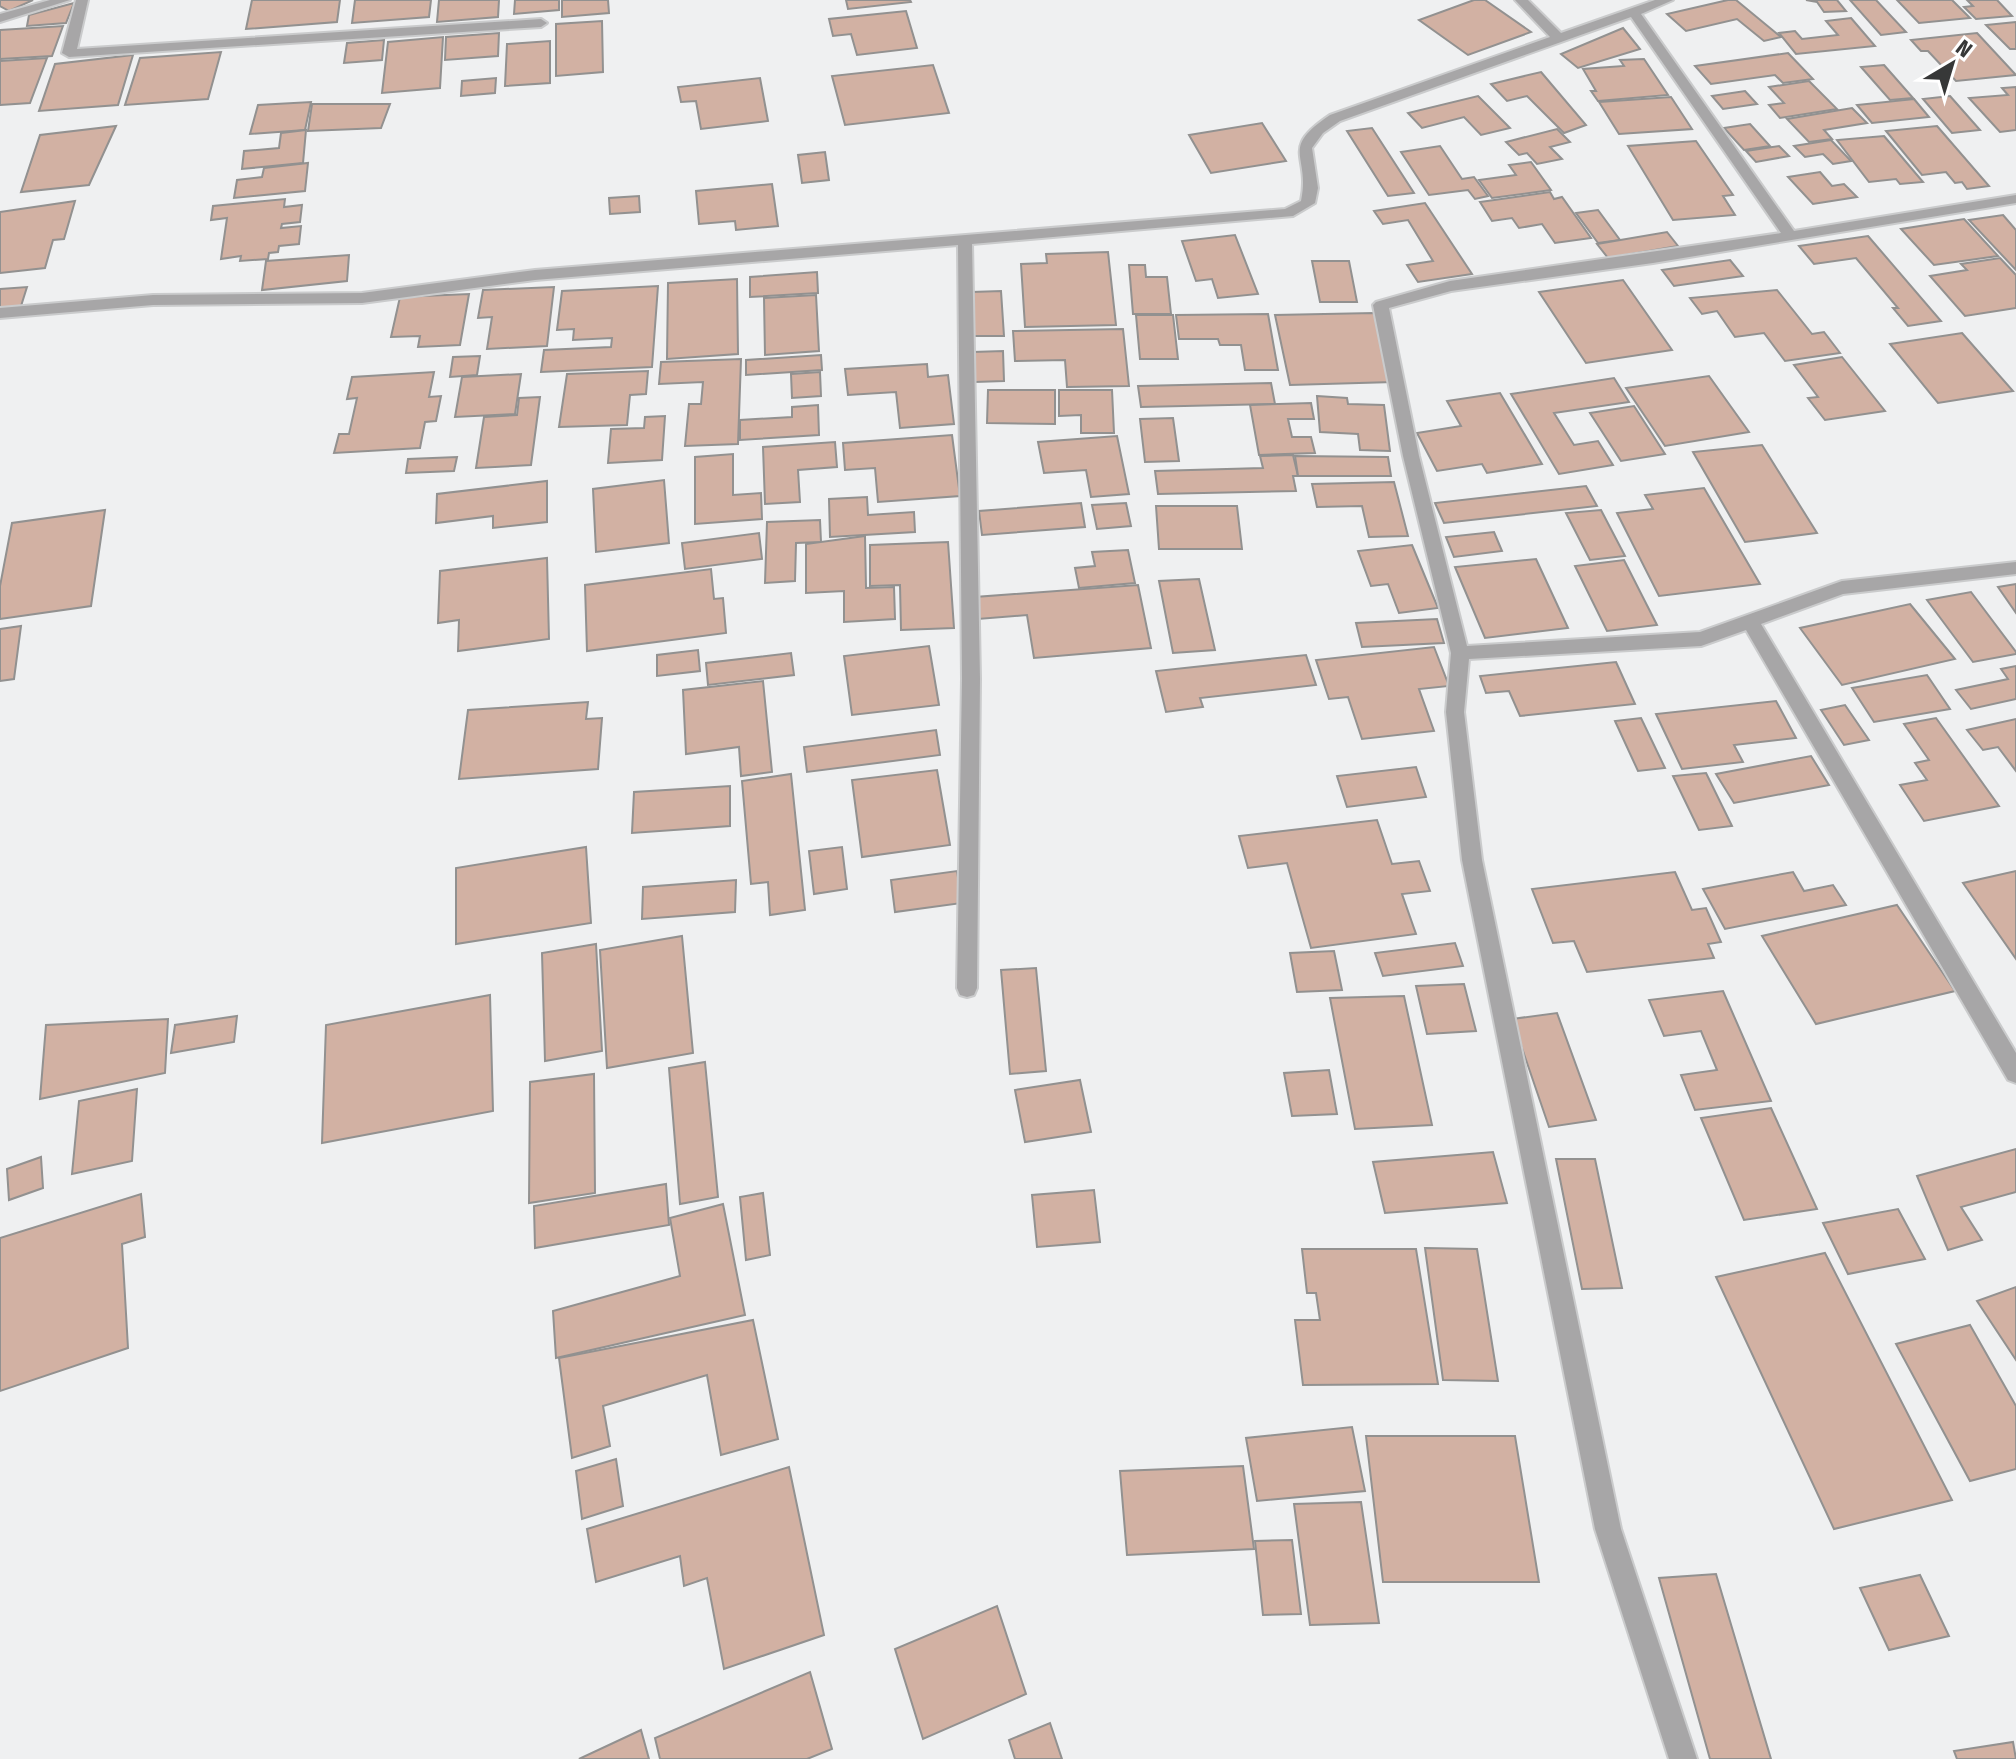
<svg xmlns="http://www.w3.org/2000/svg" width="2016" height="1759" font-family="'Fira Sans Condensed',sans-serif">
  <style>
    .building { fill: #d2b1a3; stroke: #929190; stroke-width: 2 }
    .lines { fill: none; stroke-linecap: round; stroke-linejoin: round }
    .minor-casing { stroke: #cacbcc; stroke-width: 4 }
    .minor { fill: #a7a6a7; fill-rule: evenodd }
  </style>
  <rect width="100%" height="100%" fill="#eff0f1"/>
  <!-- building -->
  <g class="building">
    <polygon points="0,0 33,0 9,11 0,6"/>
    <polygon points="252,0 340,0 337,22 246,29"/>
    <polygon points="355,0 431,0 429,17 352,23"/>
    <polygon points="439,0 499,0 498,17 437,22"/>
    <polygon points="515,0 559,0 559,10 514,14"/>
    <polygon points="562,0 608,0 609,13 562,17"/>
    <polygon points="846,0 910,0 911,2 848,9"/>
    <polygon points="1474,0 1485,0 1531,32 1468,55 1419,20"/>
    <polygon points="1728,0 1736,0 1781,37 1764,41 1737,19 1686,31 1667,14"/>
    <polygon points="1806,0 1837,0 1846,11 1824,12 1817,2"/>
    <polygon points="1850,0 1876,0 1906,32 1881,35"/>
    <polygon points="1897,0 1952,0 1970,18 1919,23"/>
    <polygon points="1967,0 1997,0 2012,16 1976,19 1964,7 1973,6"/>
    <polygon points="74,3 66,23 27,26 29,15"/>
    <polygon points="906,11 917,48 857,55 851,34 833,36 829,19"/>
    <polygon points="1851,18 1875,46 1796,54 1779,33 1795,31 1802,39 1838,35 1826,21"/>
    <polygon points="602,21 603,72 556,76 556,24"/>
    <polygon points="2016,22 2016,49 2010,49 1986,25"/>
    <polygon points="63,26 52,56 0,59 0,30"/>
    <polygon points="1623,28 1640,49 1578,68 1561,54"/>
    <polygon points="499,33 498,56 445,60 446,37"/>
    <polygon points="1977,33 2016,75 1956,81 1928,51 1921,51 1911,40"/>
    <polygon points="443,37 440,88 382,93 388,42"/>
    <polygon points="384,40 382,60 344,63 347,43"/>
    <polygon points="550,41 550,83 505,86 507,44"/>
    <polygon points="221,52 208,99 125,105 140,58"/>
    <polygon points="1788,53 1813,79 1783,83 1775,75 1711,84 1695,66"/>
    <polygon points="133,55 118,105 39,111 55,64"/>
    <polygon points="47,58 30,103 0,105 0,61"/>
    <polygon points="1644,59 1668,95 1598,101 1591,91 1596,91 1583,69 1624,66 1620,60"/>
    <polygon points="933,65 949,113 845,125 832,76"/>
    <polygon points="1884,65 1913,98 1890,100 1861,67"/>
    <polygon points="1541,72 1586,125 1564,133 1527,96 1507,101 1491,84"/>
    <polygon points="496,78 495,93 461,96 462,81"/>
    <polygon points="760,78 768,121 701,129 696,101 681,102 678,87"/>
    <polygon points="1809,81 1837,109 1780,118 1769,105 1784,103 1769,87"/>
    <polygon points="2016,87 2016,130 2000,132 1969,98 2008,95 2002,88"/>
    <polygon points="1745,91 1757,104 1723,109 1712,96"/>
    <polygon points="1478,96 1510,128 1481,135 1464,117 1422,128 1408,113"/>
    <polygon points="1950,96 1980,130 1952,133 1923,99"/>
    <polygon points="1671,97 1692,129 1619,134 1599,102"/>
    <polygon points="1914,99 1929,117 1872,123 1857,105"/>
    <polygon points="311,102 305,130 250,134 258,105"/>
    <polygon points="312,104 390,104 381,128 308,131"/>
    <polygon points="1852,108 1867,123 1824,130 1832,139 1809,142 1787,119"/>
    <polygon points="1262,123 1286,161 1211,173 1189,135"/>
    <polygon points="1750,124 1770,146 1744,150 1724,128"/>
    <polygon points="116,126 89,185 21,192 40,135"/>
    <polygon points="1937,126 1989,186 1967,189 1962,182 1955,183 1946,172 1922,175 1886,131"/>
    <polygon points="1372,128 1414,193 1388,196 1347,131"/>
    <polygon points="1557,129 1570,142 1550,147 1562,159 1537,164 1527,153 1519,155 1506,142"/>
    <polygon points="306,130 303,163 242,169 244,151 279,148 281,133"/>
    <polygon points="1884,136 1923,182 1900,184 1896,179 1869,182 1837,140"/>
    <polygon points="1831,140 1851,161 1833,164 1823,154 1805,157 1794,146"/>
    <polygon points="1696,141 1733,195 1723,196 1735,215 1673,220 1628,146"/>
    <polygon points="1440,146 1462,179 1474,177 1488,196 1475,199 1468,190 1429,195 1401,152"/>
    <polygon points="1779,146 1789,156 1756,162 1746,151"/>
    <polygon points="825,152 829,180 802,183 798,155"/>
    <polygon points="1531,162 1551,190 1492,198 1479,180 1516,175 1509,165"/>
    <polygon points="308,163 305,191 234,198 237,180 262,177 264,168"/>
    <polygon points="1820,172 1832,186 1844,184 1857,197 1813,204 1788,177"/>
    <polygon points="772,184 778,226 736,230 735,221 699,224 696,191"/>
    <polygon points="1550,192 1554,199 1562,197 1591,238 1555,243 1542,224 1519,228 1512,218 1492,221 1480,202"/>
    <polygon points="639,196 640,212 610,214 609,198"/>
    <polygon points="285,199 284,207 302,205 300,222 282,224 281,228 301,226 299,244 279,246 278,252 269,253 268,259 240,261 241,256 221,259 227,218 211,220 213,206"/>
    <polygon points="75,201 64,239 53,240 45,268 0,273 0,212"/>
    <polygon points="1425,203 1472,274 1418,282 1407,265 1433,261 1408,220 1383,224 1374,211"/>
    <polygon points="1598,210 1620,240 1598,243 1576,213"/>
    <polygon points="2003,215 2016,230 2016,270 1969,220"/>
    <polygon points="1964,219 1998,256 1934,265 1901,229"/>
    <polygon points="1667,232 1678,246 1608,258 1597,244"/>
    <polygon points="1235,235 1258,294 1218,298 1212,279 1196,281 1182,241"/>
    <polygon points="1868,236 1941,321 1908,326 1893,308 1898,308 1856,258 1814,264 1799,246"/>
    <polygon points="1108,252 1116,325 1025,327 1021,264 1047,263 1046,254"/>
    <polygon points="349,255 347,281 262,290 266,261"/>
    <polygon points="2000,258 2016,275 2016,308 1965,316 1930,276 1967,270 1961,264"/>
    <polygon points="1730,260 1743,276 1674,286 1662,270"/>
    <polygon points="1312,261 1349,261 1357,302 1320,302"/>
    <polygon points="1129,265 1145,265 1146,277 1167,277 1171,314 1133,314"/>
    <polygon points="817,272 818,293 750,297 750,277"/>
    <polygon points="737,279 738,354 667,359 668,283"/>
    <polygon points="1623,280 1672,350 1586,363 1539,292"/>
    <polygon points="658,286 652,367 541,372 544,350 611,347 612,338 573,340 574,329 557,330 562,291"/>
    <polygon points="27,287 21,306 0,308 0,289"/>
    <polygon points="554,287 547,346 487,349 492,317 478,318 483,290"/>
    <polygon points="1777,290 1812,334 1824,332 1840,353 1785,361 1764,333 1735,337 1717,311 1702,314 1690,298"/>
    <polygon points="1001,291 1004,336 973,336 972,292"/>
    <polygon points="469,294 460,345 418,347 420,336 391,337 400,297"/>
    <polygon points="816,295 819,351 765,355 764,298"/>
    <polygon points="1374,313 1393,382 1290,385 1275,315"/>
    <polygon points="1268,314 1278,370 1245,370 1241,345 1220,345 1218,339 1179,339 1176,315"/>
    <polygon points="1136,315 1173,315 1178,359 1140,359"/>
    <polygon points="1123,329 1129,386 1067,387 1065,360 1015,361 1013,331"/>
    <polygon points="1962,333 2013,391 1938,403 1890,344"/>
    <polygon points="1003,351 1004,381 975,382 973,352"/>
    <polygon points="821,355 822,370 746,375 746,360"/>
    <polygon points="480,356 477,375 450,377 453,357"/>
    <polygon points="1842,357 1885,411 1825,420 1808,398 1818,397 1794,365"/>
    <polygon points="741,359 738,444 685,446 689,404 701,404 703,382 659,384 661,362"/>
    <polygon points="927,364 928,377 948,375 954,424 900,428 896,392 848,395 845,369"/>
    <polygon points="648,371 646,394 630,395 627,425 559,427 567,374"/>
    <polygon points="434,372 429,397 441,396 436,421 425,422 420,448 334,453 339,434 349,434 357,398 347,399 352,377"/>
    <polygon points="820,372 821,396 792,398 791,374"/>
    <polygon points="521,374 515,414 455,417 462,377"/>
    <polygon points="1709,376 1749,432 1665,446 1626,388"/>
    <polygon points="1614,378 1629,402 1554,413 1574,445 1598,441 1613,465 1559,474 1511,394"/>
    <polygon points="1271,383 1275,404 1141,407 1138,386"/>
    <polygon points="988,390 1055,390 1055,424 987,423"/>
    <polygon points="1059,390 1112,390 1114,433 1081,433 1081,415 1059,416"/>
    <polygon points="1500,393 1542,464 1487,473 1482,464 1437,471 1417,433 1461,426 1447,401"/>
    <polygon points="1317,396 1347,398 1348,404 1384,405 1390,451 1360,450 1358,434 1320,432"/>
    <polygon points="540,397 531,465 476,468 484,417 517,415 519,398"/>
    <polygon points="1311,403 1314,419 1288,419 1292,437 1311,437 1315,453 1259,455 1250,405"/>
    <polygon points="818,405 819,435 740,440 740,420 792,417 792,407"/>
    <polygon points="1634,406 1665,454 1621,461 1590,413"/>
    <polygon points="665,416 662,460 608,463 611,429 644,428 645,417"/>
    <polygon points="1173,418 1179,461 1145,462 1140,419"/>
    <polygon points="952,435 960,496 878,502 875,468 845,470 843,443"/>
    <polygon points="1117,436 1129,494 1091,497 1086,470 1044,473 1038,442"/>
    <polygon points="835,442 837,467 798,470 800,502 765,504 763,447"/>
    <polygon points="1762,445 1817,533 1745,542 1693,452"/>
    <polygon points="733,454 733,495 761,493 762,519 695,524 695,457"/>
    <polygon points="1293,455 1298,476 1293,476 1296,491 1158,494 1155,471 1263,468 1260,456"/>
    <polygon points="1295,456 1388,457 1391,476 1298,476"/>
    <polygon points="457,457 454,471 406,473 408,459"/>
    <polygon points="664,480 669,543 596,552 593,489"/>
    <polygon points="547,481 547,522 493,528 493,516 436,523 437,494"/>
    <polygon points="1394,482 1408,536 1369,537 1362,506 1317,507 1312,484"/>
    <polygon points="1586,486 1597,506 1444,523 1435,503"/>
    <polygon points="1704,488 1760,584 1659,596 1617,513 1653,509 1645,495"/>
    <polygon points="867,497 868,515 914,512 915,532 830,537 829,499"/>
    <polygon points="1081,503 1085,527 982,535 979,511"/>
    <polygon points="1126,503 1131,526 1097,529 1092,505"/>
    <polygon points="1156,506 1237,506 1242,549 1159,549"/>
    <polygon points="105,510 91,606 0,619 0,586 12,523"/>
    <polygon points="1601,510 1625,556 1590,560 1566,513"/>
    <polygon points="820,520 821,542 796,543 795,581 765,583 767,522"/>
    <polygon points="1494,532 1502,551 1454,557 1446,537"/>
    <polygon points="759,533 762,559 685,569 682,543"/>
    <polygon points="865,536 866,588 894,587 895,619 844,622 844,591 806,593 806,544"/>
    <polygon points="948,542 954,628 901,630 900,585 870,586 870,545"/>
    <polygon points="1412,545 1438,608 1399,613 1388,584 1371,586 1358,551"/>
    <polygon points="1128,550 1135,583 1079,588 1075,568 1095,566 1092,552"/>
    <polygon points="547,558 549,639 458,651 459,620 438,623 440,571"/>
    <polygon points="1536,559 1568,628 1485,638 1455,567"/>
    <polygon points="1624,560 1657,625 1607,631 1575,566"/>
    <polygon points="711,569 714,599 723,598 726,633 587,651 585,585"/>
    <polygon points="1199,579 1215,650 1173,653 1159,581"/>
    <polygon points="2016,584 2016,613 1998,587"/>
    <polygon points="1138,585 1151,648 1034,658 1027,615 978,619 975,597"/>
    <polygon points="1971,592 2016,652 2016,654 1973,662 1927,600"/>
    <polygon points="1910,604 1955,659 1842,685 1800,628"/>
    <polygon points="1437,619 1444,643 1362,647 1356,623"/>
    <polygon points="21,626 14,679 0,681 0,629"/>
    <polygon points="929,646 939,705 852,715 844,656"/>
    <polygon points="1434,647 1449,686 1419,689 1434,731 1362,739 1348,697 1329,699 1316,660"/>
    <polygon points="698,650 700,671 657,676 657,655"/>
    <polygon points="791,653 794,675 708,685 706,663"/>
    <polygon points="1306,655 1316,685 1200,698 1203,707 1166,712 1156,671"/>
    <polygon points="1616,662 1635,704 1520,716 1509,691 1486,693 1480,676"/>
    <polygon points="2016,666 2016,699 1971,709 1956,690 2008,679 2001,669"/>
    <polygon points="1927,675 1950,709 1874,722 1852,688"/>
    <polygon points="763,681 772,772 741,776 739,747 686,754 683,690"/>
    <polygon points="1776,701 1796,738 1734,745 1743,762 1682,769 1656,714"/>
    <polygon points="588,702 586,719 602,718 598,769 459,779 468,710"/>
    <polygon points="1845,705 1869,740 1844,745 1821,710"/>
    <polygon points="1641,718 1665,768 1638,771 1615,721"/>
    <polygon points="1936,718 1999,806 1924,821 1900,785 1927,780 1915,763 1929,760 1904,724"/>
    <polygon points="2016,719 2016,771 1998,747 1983,750 1967,730"/>
    <polygon points="936,730 940,755 807,772 804,747"/>
    <polygon points="1811,756 1829,785 1734,803 1716,774"/>
    <polygon points="1416,767 1426,797 1347,807 1337,776"/>
    <polygon points="937,770 950,845 862,857 852,780"/>
    <polygon points="1706,773 1732,826 1699,830 1673,776"/>
    <polygon points="791,774 805,910 770,915 768,882 751,884 742,781"/>
    <polygon points="730,786 730,826 632,833 634,792"/>
    <polygon points="1377,820 1392,864 1419,861 1430,891 1402,894 1416,934 1311,948 1287,863 1248,868 1239,836"/>
    <polygon points="586,847 591,923 456,944 456,868"/>
    <polygon points="842,847 847,889 814,894 809,851"/>
    <polygon points="957,871 962,903 895,912 891,880"/>
    <polygon points="2016,871 2016,959 1963,883"/>
    <polygon points="1675,872 1692,910 1706,908 1721,942 1708,944 1714,958 1587,972 1574,941 1553,943 1532,889"/>
    <polygon points="1793,872 1804,891 1833,885 1846,905 1725,929 1703,889"/>
    <polygon points="736,880 735,912 642,919 643,887"/>
    <polygon points="1897,905 1955,991 1816,1024 1762,936"/>
    <polygon points="682,936 693,1053 607,1068 600,950"/>
    <polygon points="1455,943 1463,966 1383,976 1375,953"/>
    <polygon points="596,944 602,1051 545,1061 542,953"/>
    <polygon points="1334,951 1342,990 1297,992 1290,953"/>
    <polygon points="1036,968 1046,1071 1010,1074 1001,970"/>
    <polygon points="1464,984 1476,1031 1427,1034 1416,986"/>
    <polygon points="1723,991 1771,1101 1695,1110 1681,1075 1717,1070 1701,1031 1664,1036 1649,1000"/>
    <polygon points="490,995 493,1111 322,1143 326,1025"/>
    <polygon points="1404,996 1432,1125 1355,1129 1330,998"/>
    <polygon points="1557,1013 1596,1120 1549,1127 1512,1019"/>
    <polygon points="237,1016 234,1042 171,1053 175,1025"/>
    <polygon points="168,1019 165,1073 40,1099 46,1025"/>
    <polygon points="705,1062 718,1197 680,1204 669,1068"/>
    <polygon points="1329,1070 1337,1114 1292,1116 1284,1073"/>
    <polygon points="594,1074 595,1193 529,1203 530,1082"/>
    <polygon points="1080,1080 1091,1132 1025,1142 1015,1090"/>
    <polygon points="137,1089 132,1161 72,1174 79,1101"/>
    <polygon points="1771,1108 1817,1209 1744,1220 1701,1118"/>
    <polygon points="2016,1149 2016,1192 1961,1207 1982,1240 1948,1250 1917,1176"/>
    <polygon points="1493,1152 1507,1203 1385,1213 1373,1162"/>
    <polygon points="41,1157 43,1188 9,1200 7,1169"/>
    <polygon points="1556,1159 1595,1159 1622,1288 1582,1289"/>
    <polygon points="666,1184 669,1225 535,1248 534,1206"/>
    <polygon points="1094,1190 1100,1242 1037,1247 1032,1195"/>
    <polygon points="763,1193 770,1255 746,1260 740,1197"/>
    <polygon points="141,1194 145,1237 122,1244 128,1348 0,1391 0,1238"/>
    <polygon points="723,1204 745,1315 556,1358 553,1311 680,1276 670,1218"/>
    <polygon points="1898,1209 1925,1259 1848,1274 1823,1223"/>
    <polygon points="1425,1248 1477,1249 1498,1381 1443,1380"/>
    <polygon points="1302,1249 1416,1249 1438,1384 1303,1385 1295,1320 1320,1320 1316,1293 1307,1293"/>
    <polygon points="1825,1253 1952,1500 1834,1529 1716,1277"/>
    <polygon points="2016,1287 2016,1360 1977,1301"/>
    <polygon points="753,1320 778,1439 721,1455 707,1375 603,1406 610,1446 572,1458 559,1358"/>
    <polygon points="1970,1325 2016,1406 2016,1469 1970,1481 1896,1344"/>
    <polygon points="1352,1427 1365,1491 1257,1501 1246,1438"/>
    <polygon points="1366,1436 1515,1436 1539,1582 1383,1582"/>
    <polygon points="616,1459 623,1506 582,1519 576,1471"/>
    <polygon points="1243,1466 1254,1549 1127,1555 1120,1471"/>
    <polygon points="789,1467 824,1635 724,1669 707,1578 684,1586 680,1556 596,1582 587,1529"/>
    <polygon points="1361,1502 1379,1623 1310,1625 1294,1504"/>
    <polygon points="1292,1540 1301,1614 1263,1615 1255,1541"/>
    <polygon points="1716,1574 1771,1759 1710,1759 1659,1578"/>
    <polygon points="1920,1575 1949,1636 1889,1650 1860,1588"/>
    <polygon points="997,1606 1026,1694 923,1739 895,1649"/>
    <polygon points="810,1672 832,1749 807,1759 660,1759 655,1738"/>
    <polygon points="1050,1723 1062,1759 1015,1759 1009,1740"/>
    <polygon points="641,1730 649,1759 579,1759"/>
    <polygon points="2013,1742 2016,1759 1957,1759 1954,1751"/>
  </g>
  <g class="lines">
    <!-- minor casing -->
    <g class="minor-casing">
      <g id="minor">
        <polygon points="50,0 70,0 0,22 0,14"/>
        <polygon points="76,0 88,0 77,49 541,19 547,23 541,27 69,57 62,53"/>
        <path d="M 1515,0 L 1528,0 L 1561,33 L 1655,0 L 1673,0 L 1641,14 L 1794,231 L 2016,195 L 2016,203 L 1653,263 L 1451,291 L 1389,308 L 1419,456 L 1467,646 L 1700,632 L 1842,581 L 2016,562 L 2016,574 L 1843,594 L 1761,624 L 2016,1053 L 2016,1083 L 2008,1080 L 1746,630 L 1701,646 L 1469,659 L 1464,712 L 1482,860 L 1621,1529 L 1697,1759 L 1669,1759 L 1595,1529 L 1462,860 L 1446,712 L 1451,653 L 1403,456 L 1373,305 L 1376,302 L 1450,281 L 1781,233 L 1631,17 L 1340,121 L 1323,133 L 1312,148 L 1318,188 L 1315,203 L 1293,216 L 972,244 L 980,679 L 977,988 L 974,995 L 967,997 L 960,995 L 957,988 L 962,679 L 958,245 L 535,280 L 362,303 L 153,305 L 0,318 L 0,308 L 153,295 L 362,293 L 535,270 L 1285,209 L 1301,201 C 1311,154 1278,150 1330,115 L 1550,37 Z"/>
      </g>
    </g>
    <!-- minor -->
    <use href="#minor" class="minor"/>
  </g>
  <!-- north arrow -->
  <g transform="translate(1952 64) rotate(38)" stroke="#ffffff" stroke-width="6" paint-order="stroke">
  <path d="M0-6L14 30L0 20L-14 30Z" fill="#373838"/>
  <text y="-12" font-size="22" font-weight="bold" text-anchor="middle" fill="#373838">N</text>
  </g>
</svg>
